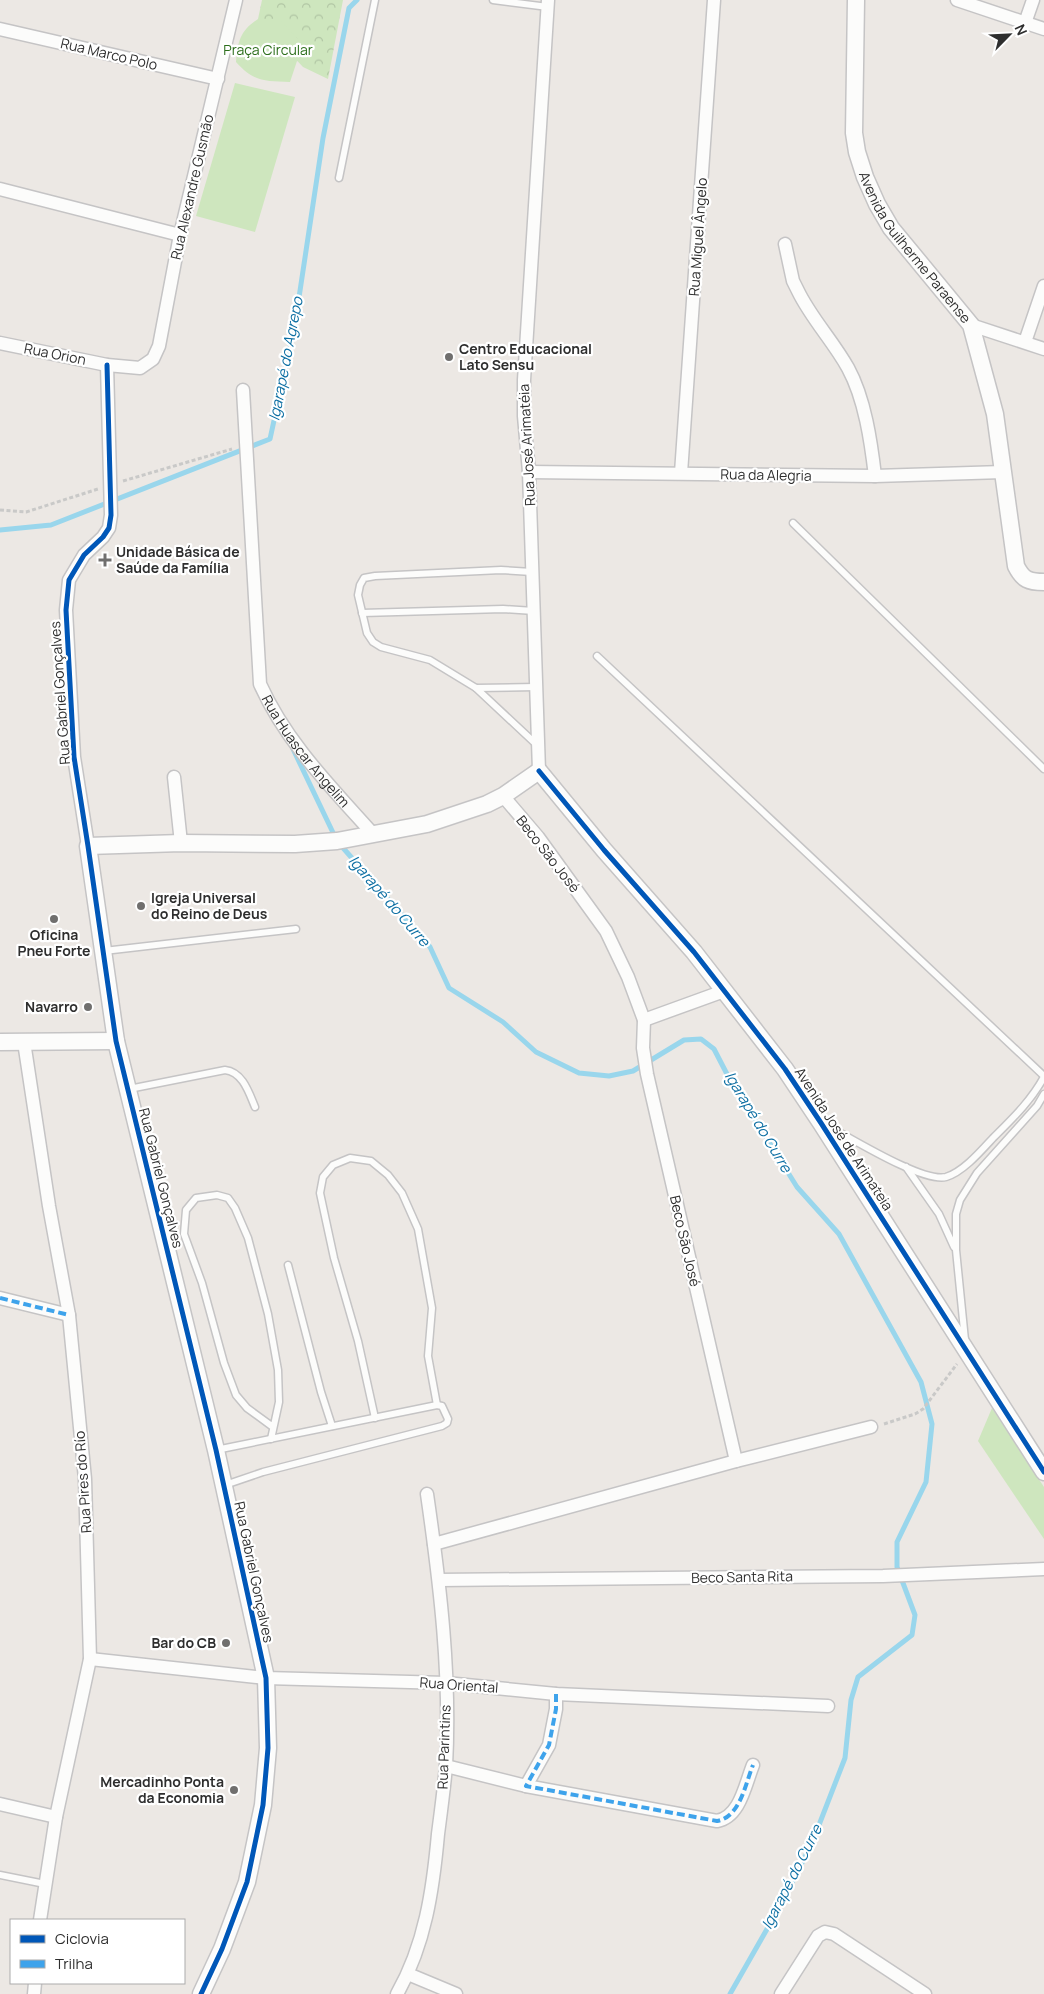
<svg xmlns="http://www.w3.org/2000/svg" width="1044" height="1994" font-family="Manrope,sans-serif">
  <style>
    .forest { fill: url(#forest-crowns) }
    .park { fill: #cee6be }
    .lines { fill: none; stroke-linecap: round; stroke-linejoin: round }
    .stream { stroke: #99d6ec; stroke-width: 5 }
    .service-casing { stroke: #c5c4c5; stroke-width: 9 }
    .minor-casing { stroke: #c5c4c5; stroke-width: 15 }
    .tertiary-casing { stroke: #c5c4c5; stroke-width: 19 }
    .path { stroke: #c9c9c8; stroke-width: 3; stroke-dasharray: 4 2.5; stroke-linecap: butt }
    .service { stroke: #fcfcfb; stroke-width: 6 }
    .minor { stroke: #fcfcfb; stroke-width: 12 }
    .tertiary { stroke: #fcfcfb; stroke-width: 16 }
    .quiet { stroke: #3ea3eb; stroke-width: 4; stroke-dasharray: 8 4; stroke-linecap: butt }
    .cycleway-casing { stroke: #fff; stroke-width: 8 }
    .cycleway { stroke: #0057b8; stroke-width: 5 }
    .poi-dot { fill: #706f6e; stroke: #fff; stroke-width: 2 }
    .labels { text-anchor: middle; stroke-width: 4.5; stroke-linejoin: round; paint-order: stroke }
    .park-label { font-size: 14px; fill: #2c6e1b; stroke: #fff }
    .street-label { font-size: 14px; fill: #2e2e2e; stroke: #fff }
    .poi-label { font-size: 14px; font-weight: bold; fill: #2e2e2e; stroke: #fff; text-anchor: start }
    .water-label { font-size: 15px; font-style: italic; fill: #0d6fa3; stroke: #fff }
  </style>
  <defs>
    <pattern id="forest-crowns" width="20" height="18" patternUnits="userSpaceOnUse" patternTransform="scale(1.25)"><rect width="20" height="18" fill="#cee6be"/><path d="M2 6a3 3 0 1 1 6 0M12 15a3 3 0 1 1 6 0" fill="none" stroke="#b1c6a4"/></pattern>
  </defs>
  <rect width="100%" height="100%" fill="#ece8e4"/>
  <!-- forest -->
  <polygon class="forest" points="262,0 343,0 328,79 303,67 258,19"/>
  <!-- park -->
  <g class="park">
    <path d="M 258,19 L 279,19 L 299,40 L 297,61 L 290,82 C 264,81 254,82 236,62 C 238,41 240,31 258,19 Z"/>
    <polygon points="235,83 295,97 255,232 196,216"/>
    <polygon points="992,1408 1044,1487 1044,1539 978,1441"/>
  </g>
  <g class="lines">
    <!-- stream -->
    <g class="stream">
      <polyline points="0,530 51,525 270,439 295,324 323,138 349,8 357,0"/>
      <polyline points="293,749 337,841 430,947 449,988 503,1022 536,1052 579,1073 609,1076 633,1071 684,1040 701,1039 714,1049 729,1078 797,1187 839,1234 921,1382 932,1424 926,1482 897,1542 897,1567 915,1615 912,1635 858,1677 851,1700 845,1758 812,1843 779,1908 730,1994"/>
    </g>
    <!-- service casing -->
    <g class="service-casing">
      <g id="service">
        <polyline points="493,0 548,7"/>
        <polyline points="339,178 375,0"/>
        <polyline points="793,523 1044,769"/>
        <polyline points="532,572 501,570 375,576 364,578 360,585 358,595 367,633 373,642 381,647 430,660 476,688 536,687"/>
        <polyline points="362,613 503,609 534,611"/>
        <polyline points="597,656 1044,1076"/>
        <polyline points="476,688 537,745"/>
        <polyline points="104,951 296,929"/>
        <path d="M 129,1089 L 225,1070 C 243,1072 249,1093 255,1107"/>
        <path d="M 828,1126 C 851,1138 923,1183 946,1177 C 963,1172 981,1151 993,1138 C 1012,1119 1031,1101 1044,1077"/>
        <polyline points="906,1167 939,1214 954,1247"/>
        <polyline points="288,1265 321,1392 332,1426"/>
        <polyline points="965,1340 956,1250 956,1214 960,1200 977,1173 1037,1106 1044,1094"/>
        <polyline points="375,1418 358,1341 334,1258 320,1193 323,1177 333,1165 350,1158 371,1161 388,1175 402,1193 418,1229 432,1308 428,1356 437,1405"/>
        <polyline points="271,1439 279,1402 278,1370 268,1314 248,1238 235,1208 228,1198 217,1195 196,1198 186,1210 184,1234 202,1283 224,1363 236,1395 247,1408 273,1427"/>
        <polyline points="216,1450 437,1405 442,1406 448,1419 447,1423 442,1426 263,1472 225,1485"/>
        <polyline points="0,1875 45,1884"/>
      </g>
    </g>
    <!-- minor casing -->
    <g class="minor-casing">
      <g id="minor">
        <polyline points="957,0 1044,29"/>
        <polyline points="1025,23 1033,0"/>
        <polyline points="0,29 218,79"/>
        <polyline points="0,189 180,235"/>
        <path d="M 785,244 L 793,281 L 798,291 C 811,318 833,341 848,368 C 865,399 871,442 875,476"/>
        <polyline points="971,325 1044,349"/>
        <polyline points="1025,342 1044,286"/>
        <polyline points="0,343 107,365 140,368 153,359 159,346 180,235 236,0"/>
        <path id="s1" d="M 243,390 L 260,684 C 286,742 331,787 373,834"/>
        <polyline points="529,472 875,476 1003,472"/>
        <polyline points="681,473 714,0"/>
        <polyline points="539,771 529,472 524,416 524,380 548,0"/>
        <polyline points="174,777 181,843"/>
        <polyline points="503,796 538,837 606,931 628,977 644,1020 643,1048 647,1074 736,1461"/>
        <polyline points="88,846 74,757 66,610 69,580 84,555 103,537 109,528 111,515 107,365"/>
        <polyline points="644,1020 724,991"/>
        <polyline points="24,1042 49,1206 69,1315 85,1479 90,1659 56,1817 40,1920"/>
        <polyline points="0,1298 69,1315"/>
        <polyline points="434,1544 736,1461 871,1427"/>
        <polyline points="439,1580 883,1576 1044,1569"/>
        <polyline points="90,1659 266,1678 446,1683 556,1694 828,1706"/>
        <path d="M 556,1694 L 556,1709 L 549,1745 L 526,1786 L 717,1821 C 740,1817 745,1785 753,1765"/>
        <polyline points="446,1766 526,1786"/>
        <polyline points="0,1804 56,1817"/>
        <polyline points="408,1974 456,1994"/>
        <polyline points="34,1994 35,1983"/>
        <path d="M 397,1994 C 425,1945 433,1890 438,1834 C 441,1811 444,1789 446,1766 C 451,1675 440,1584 427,1494"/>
        <polyline points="781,1994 818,1936 825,1932 834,1934 925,1994"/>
      </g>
    </g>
    <!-- tertiary casing -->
    <g class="tertiary-casing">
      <g id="tertiary">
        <path id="s2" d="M 856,0 L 854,133 L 857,152 L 865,177 L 877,204 L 891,228 L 971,325 L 995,414 L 1016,566 C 1023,580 1029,582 1044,582"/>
        <polyline points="0,1042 116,1041"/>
        <polyline points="201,1994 222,1949 247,1882 263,1805 268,1748 266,1678 216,1450 116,1041 88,846 181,843 295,844 337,841 427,824 487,804 503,796 539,771 604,850 694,952 785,1069 821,1123 1044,1472"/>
      </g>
    </g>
    <!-- path -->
    <g class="path">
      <polyline points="123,481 232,449"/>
      <polyline points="0,510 26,512 98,489"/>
      <polyline points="884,1424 915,1414 923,1409 957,1364"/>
    </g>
    <!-- service -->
    <use href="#service" class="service"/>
    <!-- minor -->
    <use href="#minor" class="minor"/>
    <!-- tertiary -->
    <use href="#tertiary" class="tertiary"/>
    <!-- quiet -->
    <g class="quiet">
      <polyline points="0,1298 69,1315"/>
      <path d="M 556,1694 L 556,1709 L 549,1745 L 526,1786 L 717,1821 C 740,1817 745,1785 753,1765"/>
    </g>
    <!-- cycleway casing -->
    <g class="cycleway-casing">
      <g id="cycleway">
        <polyline points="107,365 111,515 109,528 103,537 84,555 69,580 66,610 74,757 88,846 116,1041 216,1450 266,1678 268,1748 263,1805 247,1882 222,1949 201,1994"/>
        <polyline points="539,771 604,850 694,952 785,1069 821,1123 1044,1472"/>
      </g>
    </g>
    <!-- cycleway -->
    <use href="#cycleway" class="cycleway"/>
  </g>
  <!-- markers -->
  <g class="poi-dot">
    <circle cx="449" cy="357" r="5"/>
    <path d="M102.5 552.5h5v5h5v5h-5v5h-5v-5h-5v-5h5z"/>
    <circle cx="141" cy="906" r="5"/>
    <circle cx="54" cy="919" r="5"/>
    <circle cx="88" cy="1007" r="5"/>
    <circle cx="226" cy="1643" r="5"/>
    <circle cx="234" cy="1790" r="5"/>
  </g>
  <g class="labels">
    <!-- park labels -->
    <g class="park-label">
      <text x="268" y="55">Praça Circular</text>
    </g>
    <!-- street labels -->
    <g class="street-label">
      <text transform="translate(109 54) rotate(13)" y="5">Rua Marco Polo</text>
      <text transform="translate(192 187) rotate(-77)" y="5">Rua Alexandre Gusmão</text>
      <text transform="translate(698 237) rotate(-86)" y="5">Rua Miguel Ângelo</text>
      <text dy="5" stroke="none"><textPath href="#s2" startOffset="265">Avenida Guilherme Paraense</textPath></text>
      <text transform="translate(55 354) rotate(11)" y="5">Rua Orion</text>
      <text transform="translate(527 445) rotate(-93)" y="5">Rua José Arimatéia</text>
      <text transform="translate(766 475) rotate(1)" y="5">Rua da Alegria</text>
      <text transform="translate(60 693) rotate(-94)" y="5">Rua Gabriel Gonçalves</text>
      <text dy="5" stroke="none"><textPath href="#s1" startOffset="376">Rua Huascar Angelim</textPath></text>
      <text transform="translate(548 854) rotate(52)" y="5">Beco São José</text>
      <text transform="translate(844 1139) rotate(57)" y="5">Avenida José de Arimateia</text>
      <text transform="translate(161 1178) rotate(76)" y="5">Rua Gabriel Gonçalves</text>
      <text transform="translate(685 1241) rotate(77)" y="5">Beco São José</text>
      <text transform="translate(83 1482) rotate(-94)" y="5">Rua Pires do Río</text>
      <text transform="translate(254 1572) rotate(78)" y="5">Rua Gabriel Gonçalves</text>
      <text transform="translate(742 1577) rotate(-1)" y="5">Beco Santa Rita</text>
      <text transform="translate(459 1685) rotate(4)" y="5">Rua Oriental</text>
      <text transform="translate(444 1747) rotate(-88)" y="5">Rua Parintins</text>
    </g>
    <!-- poi labels -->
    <g class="poi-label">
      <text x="459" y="354">Centro Educacional<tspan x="459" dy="16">Lato Sensu</tspan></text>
      <text x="116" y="557">Unidade Básica de<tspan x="116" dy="16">Saúde da Família</tspan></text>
      <text x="151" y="903">Igreja Universal<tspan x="151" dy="16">do Reino de Deus</tspan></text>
      <text x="54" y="940" text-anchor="middle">Oficina<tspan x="54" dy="16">Pneu Forte</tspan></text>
      <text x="78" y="1012" text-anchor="end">Navarro</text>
      <text x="216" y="1648" text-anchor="end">Bar do CB</text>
      <text x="224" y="1787" text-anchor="end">Mercadinho Ponta<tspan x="224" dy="16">da Economia</tspan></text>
    </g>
    <!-- water labels -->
    <g class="water-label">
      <text transform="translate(286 359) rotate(-79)" y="5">Igarapé do Agrepo</text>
      <text transform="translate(389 901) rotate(49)" y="5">Igarapé do Curre</text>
      <text transform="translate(758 1122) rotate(59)" y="5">Igarapé do Curre</text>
      <text transform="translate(792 1877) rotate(-63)" y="5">Igarapé do Curre</text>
    </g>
  </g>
  <!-- legend -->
  <rect x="10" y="1919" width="175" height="65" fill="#ffffff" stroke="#ababab"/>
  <rect x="20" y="1935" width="25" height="8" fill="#0057b8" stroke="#ababab"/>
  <text x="55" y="1944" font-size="15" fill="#2e2e2e">Ciclovia</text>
  <rect x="20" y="1960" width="25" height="8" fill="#3ea3eb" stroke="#ababab"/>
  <text x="55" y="1969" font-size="15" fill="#2e2e2e">Trilha</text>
  <!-- north arrow -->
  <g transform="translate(1009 35) rotate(66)" stroke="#ffffff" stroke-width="4" paint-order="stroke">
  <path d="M0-4L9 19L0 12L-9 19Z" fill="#2e2e2e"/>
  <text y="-8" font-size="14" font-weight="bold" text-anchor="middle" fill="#2e2e2e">N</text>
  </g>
</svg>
